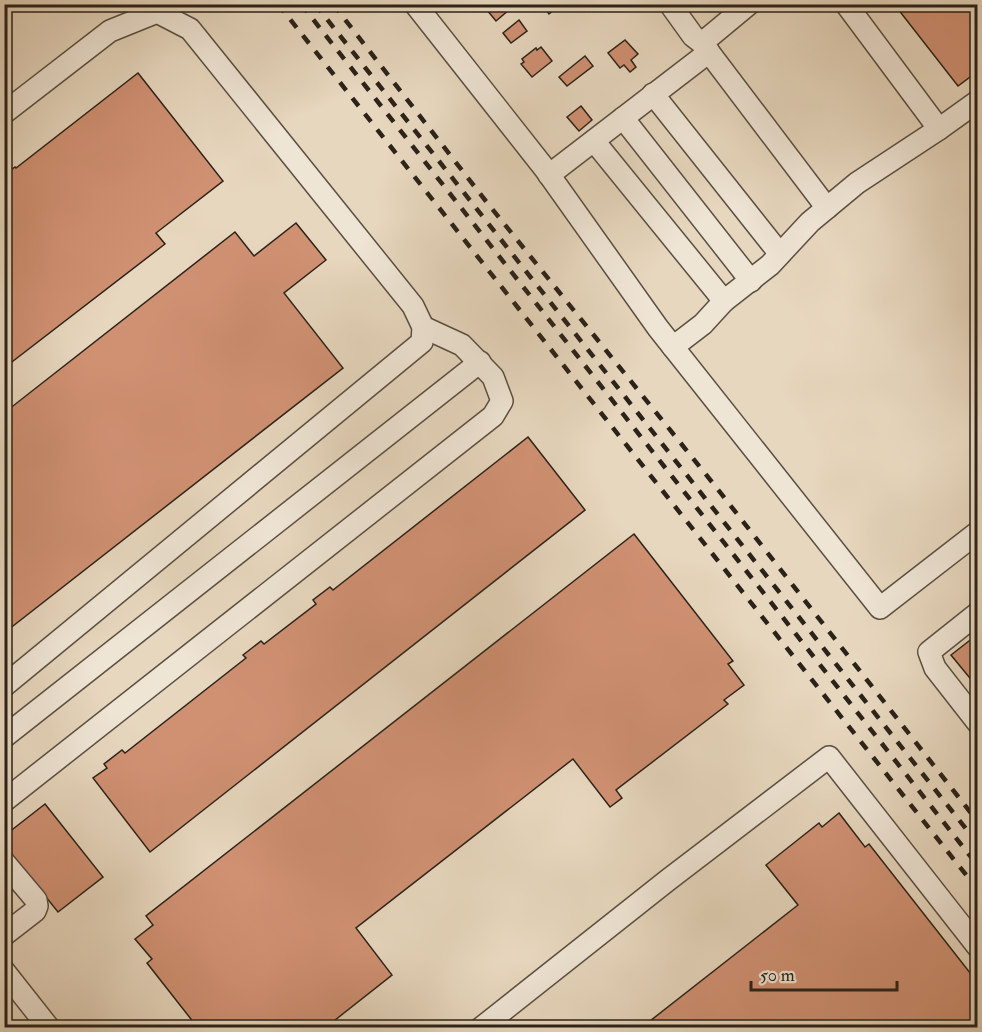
<svg xmlns="http://www.w3.org/2000/svg" width="982" height="1032" font-family="'IM FELL Double Pica',serif">
  <style>
    .building { fill: #d09173; stroke: #2b2219; stroke-width: 1.5 }
    .lines { fill: none; stroke-linecap: round; stroke-linejoin: round }
    .minor-casing { stroke: #5a4f42; stroke-width: 24 }
    .minor { stroke: #efe5d5; stroke-width: 21 }
    .rail { stroke: #2b2219; stroke-width: 4.5; stroke-dasharray: 10 10; stroke-linecap: butt }
  </style>
  <rect width="100%" height="100%" fill="#e7d7be"/>
  <filter id="stains"><feTurbulence type="fractalNoise" baseFrequency=".00333" numOctaves="4"/><feColorMatrix values="0 0 0 0 .2 0 0 0 0 .09 0 0 0 0 .02 0 0 0 .5 -.17"/></filter>
  <radialGradient id="worn" r=".72"><stop offset=".6" stop-color="#630" stop-opacity="0"/><stop offset="1" stop-color="#630" stop-opacity=".3"/></radialGradient>
  <!-- building -->
  <g class="building">
    <polygon points="494,4 506,4 510,9 496,21 487,10"/>
    <polygon points="542,4 561,4 549,14"/>
    <polygon points="894,4 978,4 978,71 958,86"/>
    <polygon points="519,20 527,31 511,43 503,33"/>
    <polygon points="625,40 638,54 631,60 636,67 630,72 624,65 620,68 608,53"/>
    <polygon points="541,47 552,61 532,77 521,64 524,62 522,59 536,48 537,50"/>
    <polygon points="585,56 593,66 567,86 559,77"/>
    <polygon points="138,73 223,181 156,233 165,244 4,368 4,175 15,167 16,168"/>
    <polygon points="581,106 592,120 579,131 567,117"/>
    <polygon points="296,223 326,260 284,293 343,368 4,633 4,413 235,232 254,256"/>
    <polygon points="528,437 585,510 150,852 93,778 107,768 104,764 122,750 125,753 246,658 243,655 261,641 264,644 316,604 313,600 330,587 333,590"/>
    <polygon points="634,534 733,661 728,664 744,685 724,700 728,704 616,790 622,798 610,807 573,759 356,928 392,975 325,1028 198,1028 147,963 152,959 135,939 153,925 146,916"/>
    <polygon points="978,634 978,688 951,655"/>
    <polygon points="45,804 103,877 58,912 4,845 4,836"/>
    <polygon points="839,813 865,847 869,844 978,983 978,1028 641,1028 798,905 766,865 819,823 822,827"/>
  </g>
  <g class="lines">
    <!-- minor casing -->
    <g class="minor-casing">
      <g id="minor">
        <polyline points="415,4 545,169 658,328 880,608 978,532"/>
        <polyline points="670,4 693,36 702,43 749,4"/>
        <polyline points="846,4 939,129 978,101"/>
        <polyline points="702,43 827,208"/>
        <polyline points="653,94 780,254"/>
        <polyline points="4,113 110,31 157,12 190,29 413,306 423,327 422,342 4,686"/>
        <polyline points="623,118 751,281"/>
        <polyline points="594,141 724,301"/>
        <polyline points="549,175 709,52"/>
        <polyline points="673,347 703,324 724,301 770,265 810,222 857,183 939,129"/>
        <polyline points="978,613 929,652 935,668 978,723"/>
        <polyline points="4,737 480,362"/>
        <polyline points="4,801 493,416 502,401 493,377 462,345 423,327"/>
        <polyline points="4,862 36,900 37,906 35,911 4,935"/>
        <polyline points="4,971 49,1028"/>
        <polyline points="481,1028 668,880 829,757 978,947"/>
      </g>
    </g>
    <!-- minor -->
    <use href="#minor" class="minor"/>
    <!-- rail -->
    <g class="rail">
      <polyline points="278,4 978,890"/>
      <polyline points="301,4 978,866"/>
      <polyline points="315,4 978,844"/>
      <polyline points="333,4 485,200 716,487 978,822"/>
    </g>
  </g>
  <!-- margin -->
  <rect width="982" height="1032" fill="none" stroke="#e7d7be" stroke-width="24"/>
  <rect x="6" y="6" width="970" height="1020" fill="none" stroke="#2b2219" stroke-width="3"/>
  <rect x="12" y="12" width="958" height="1008" fill="none" stroke="#2b2219" stroke-width="1.5"/>
  <!-- scale -->
  <path d="M751 981v9h146v-9" fill="none" stroke="#2b2219" stroke-width="3"/>
  <text x="760" y="981" font-size="18" fill="#2b2219" stroke="#efe5d5" stroke-width="4.5" paint-order="stroke">50 m</text>
  <rect width="100%" height="100%" filter="url(#stains)"/>
  <rect width="100%" height="100%" fill="url(#worn)"/>
</svg>
